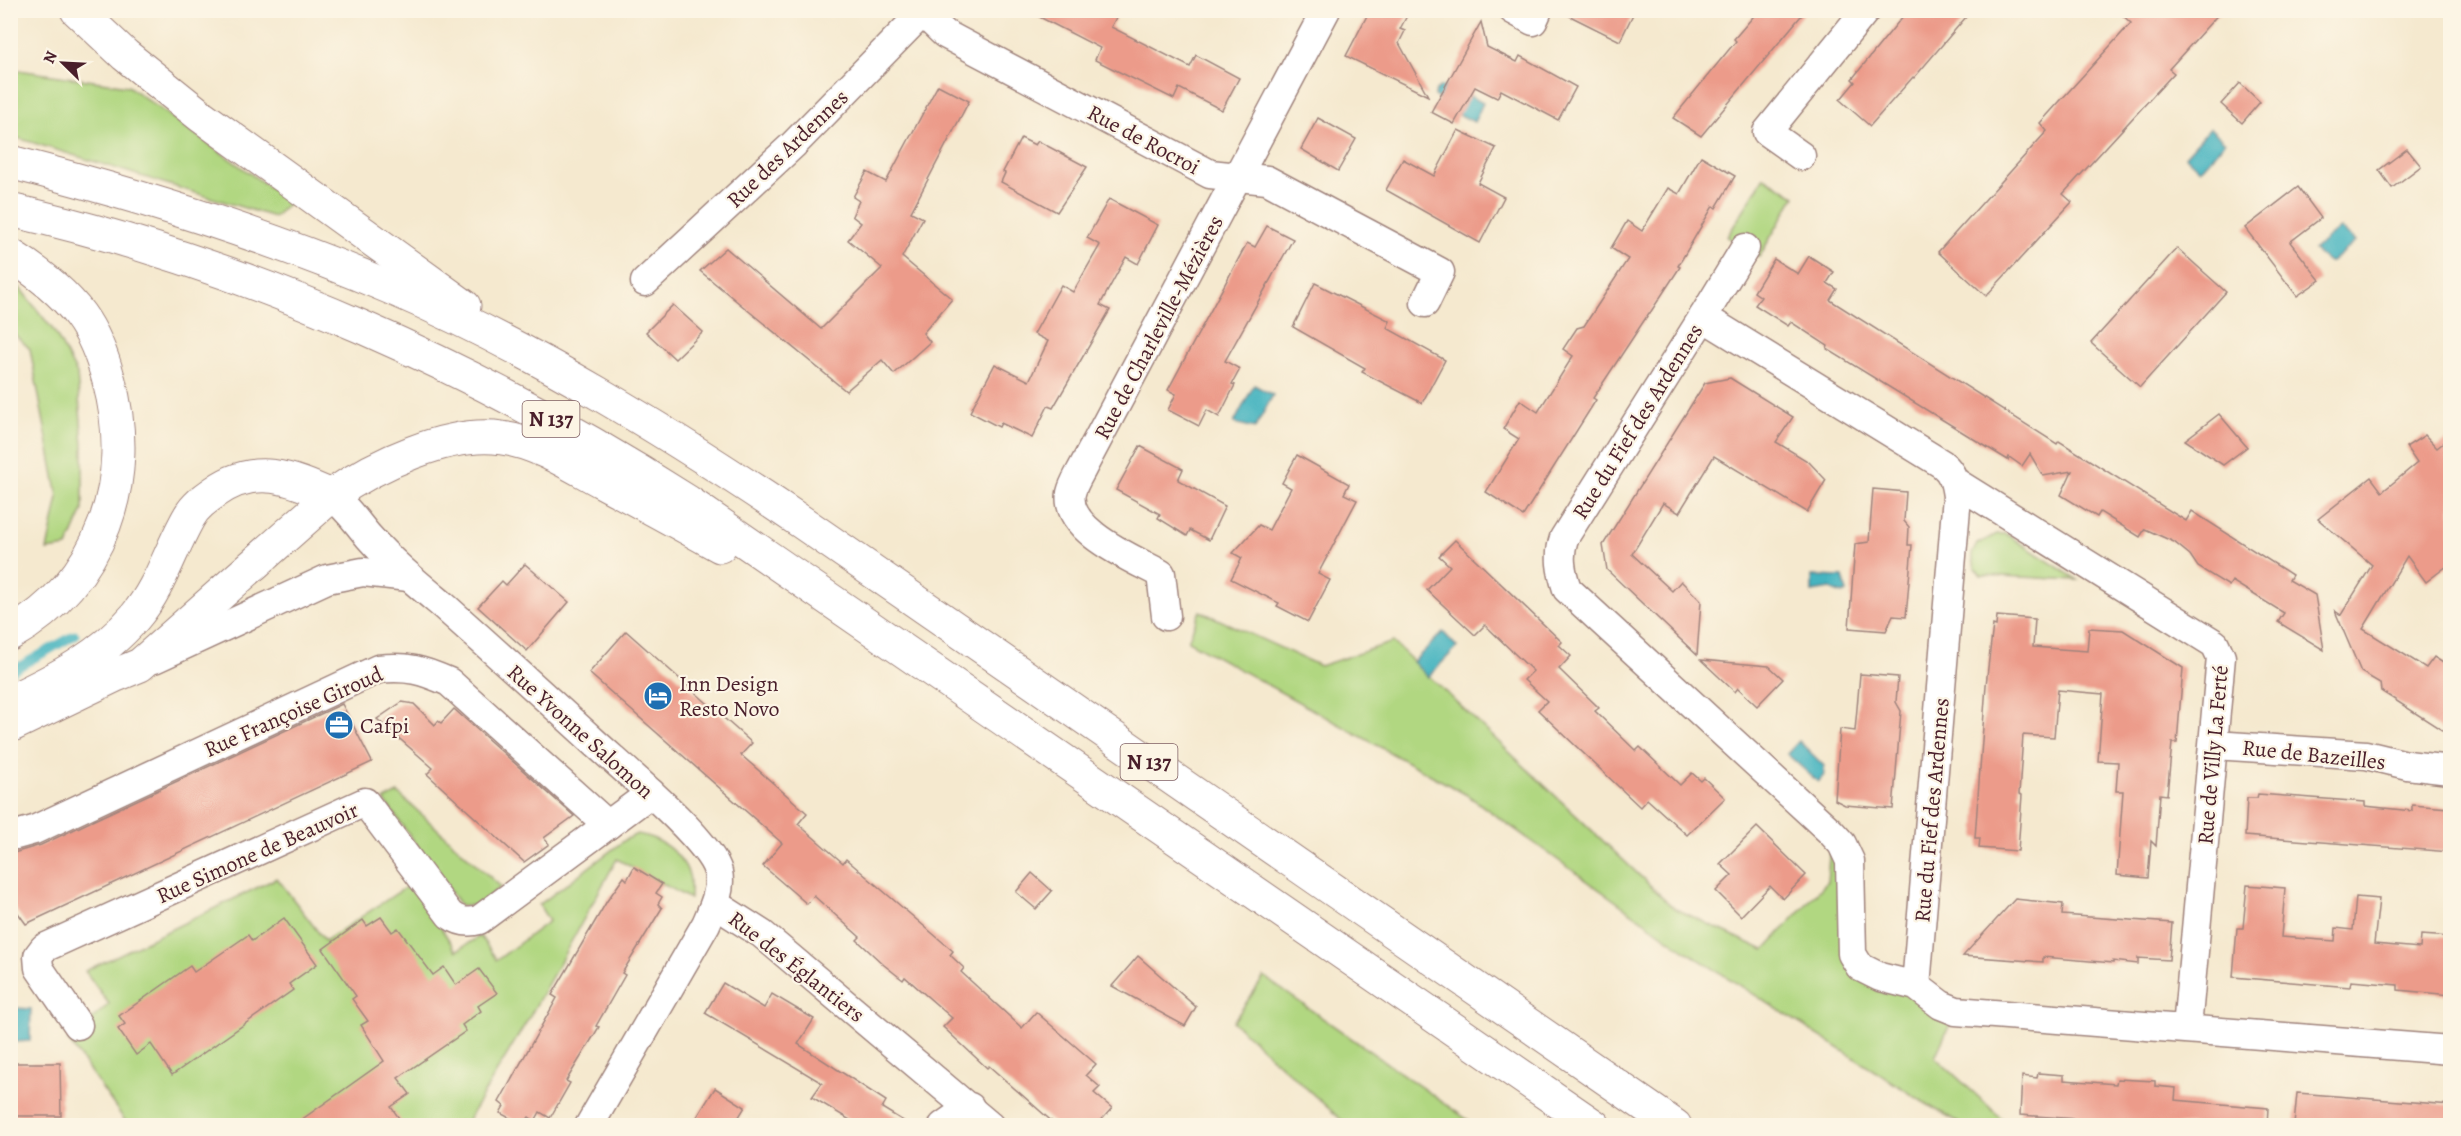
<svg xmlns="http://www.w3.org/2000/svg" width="2461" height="1136" font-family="Alegreya,serif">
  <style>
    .green { fill: #b1d781; stroke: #7e7b56; stroke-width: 1.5 }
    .water { fill: #45b4c0; stroke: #486a76; stroke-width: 1.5 }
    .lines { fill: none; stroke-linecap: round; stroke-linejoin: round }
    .stream { stroke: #45b4c0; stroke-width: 9 }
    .building { fill: #ec9b8a }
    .street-casing { stroke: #a0847d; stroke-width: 31 }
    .secondary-casing { stroke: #a0847d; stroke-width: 35 }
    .highway-casing { stroke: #a0847d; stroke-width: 35 }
    .street { stroke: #fff; stroke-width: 28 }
    .secondary { stroke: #fff; stroke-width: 33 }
    .highway { stroke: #fff; stroke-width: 33 }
    .labels { text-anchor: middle; stroke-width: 4.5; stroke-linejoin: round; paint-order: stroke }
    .shield { fill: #fcf5e5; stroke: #7f5f63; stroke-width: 1.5 }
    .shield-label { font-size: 21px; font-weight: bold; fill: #4a1f2b }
    .street-label { font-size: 22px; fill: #4a1f2b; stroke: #fcf5e5 }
    .poi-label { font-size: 22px; fill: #4a1f2b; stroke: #fcf5e5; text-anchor: start }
  </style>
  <rect width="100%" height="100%" fill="#fcf5e5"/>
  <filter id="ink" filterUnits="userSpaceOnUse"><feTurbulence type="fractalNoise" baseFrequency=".0167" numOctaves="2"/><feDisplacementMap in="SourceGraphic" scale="12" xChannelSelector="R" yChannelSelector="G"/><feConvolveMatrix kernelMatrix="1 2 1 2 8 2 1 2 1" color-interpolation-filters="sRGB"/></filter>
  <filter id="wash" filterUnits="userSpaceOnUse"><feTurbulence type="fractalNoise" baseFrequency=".008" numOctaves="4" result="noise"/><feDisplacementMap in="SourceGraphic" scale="24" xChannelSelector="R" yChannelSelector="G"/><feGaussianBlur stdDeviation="1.35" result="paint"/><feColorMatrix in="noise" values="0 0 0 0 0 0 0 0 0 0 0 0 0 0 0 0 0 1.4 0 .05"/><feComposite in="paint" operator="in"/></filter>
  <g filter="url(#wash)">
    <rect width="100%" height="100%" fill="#f5e9cf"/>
    <!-- green -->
    <g class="green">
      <polygon points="11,69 128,86 290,202 274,217 11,136"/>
      <polygon points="1764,177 1795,196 1759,257 1727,237"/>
      <polygon points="11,277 54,331 77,374 83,445 83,510 67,547 47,550 58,497 30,349 11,331"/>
      <polygon points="1997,534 2006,534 2078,580 1981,575 1975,568 1972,554 1977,544"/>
      <polygon points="1200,611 1320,666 1393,642 1674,908 1764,950 1827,882 1831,832 1852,954 1956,1011 1935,1057 2009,1125 1964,1125 1933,1108 1684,950 1467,795 1188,641"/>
      <polygon points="398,793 501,887 475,906 460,905 384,800"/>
      <path d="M 637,834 C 659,837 682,853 689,875 C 691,882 690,891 690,899 L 617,859 L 529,1018 L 465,1125 L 128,1125 L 68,1040 L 109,1004 L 85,971 L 277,878 L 325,941 L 412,883 L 456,951 L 480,936 L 497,960 L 549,921 L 539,905 L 625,840 Z"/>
      <polygon points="1264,977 1475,1125 1347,1125 1233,1022"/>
    </g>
    <!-- water -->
    <g class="water">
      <polygon points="1447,84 1483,103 1474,122 1437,103 1439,100 1435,96 1436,90 1441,86 1445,87"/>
      <polygon points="2210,128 2225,142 2200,170 2185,156"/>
      <polygon points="2340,228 2355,242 2331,262 2328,262 2313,250"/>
      <polygon points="1254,385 1273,395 1255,428 1234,423"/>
      <polygon points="1812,576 1843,577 1847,592 1842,594 1830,589 1812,592"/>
      <polygon points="1443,632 1457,647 1428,677 1413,662"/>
      <polygon points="1799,741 1824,766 1824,775 1818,782 1787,754"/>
      <polygon points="15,1008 31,1009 30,1041 15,1042"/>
    </g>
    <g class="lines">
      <!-- stream -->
      <polyline class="stream" points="10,672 75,635"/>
    </g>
    <g id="blocks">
      <!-- building -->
      <g class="building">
        <polygon points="1026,10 1120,10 1111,27 1190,67 1196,55 1239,78 1222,110 1179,88 1174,99 1095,60 1100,48"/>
        <polygon points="1370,10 1410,10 1400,29 1405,31 1399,43 1428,96 1346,56"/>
        <polygon points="1558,10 1635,10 1620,41"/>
        <polygon points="1759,10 1806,10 1701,136 1673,118 1736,41 1734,39"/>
        <polygon points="1908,10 1972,10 1914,78 1913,77 1870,126 1840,100 1855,82 1852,79"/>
        <polygon points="2117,10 2222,10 2169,69 2174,73 2063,194 2072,202 1986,296 1938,252 2047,131 2040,123 2131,23"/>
        <polygon points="1481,22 1487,47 1517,62 1520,56 1576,87 1558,120 1501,90 1497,98 1475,87 1454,124 1431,112"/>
        <polygon points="2240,83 2260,102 2242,123 2221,104"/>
        <polygon points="938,85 969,101 911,212 923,218 902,257 952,299 923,333 930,342 894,374 882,360 846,391 700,271 726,248 821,329 882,268 848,240 861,223 852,216 859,201 853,197 867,172 886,182"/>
        <polygon points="1318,118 1356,139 1338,171 1301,149"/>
        <polygon points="1458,130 1496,148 1478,183 1504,197 1480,243 1386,190 1403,159 1434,176"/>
        <polygon points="1021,138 1035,145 1038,141 1087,167 1057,212 1001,182 1005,173 1003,172"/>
        <polygon points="2407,149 2421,166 2392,188 2379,170"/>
        <polygon points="1701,156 1735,176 1716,208 1713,206 1678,266 1680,267 1650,313 1649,313 1593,398 1596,400 1523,516 1486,492 1519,439 1503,429 1520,400 1538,412 1573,356 1563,349 1577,328 1584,326 1628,259 1611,248 1627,221 1642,231 1668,188 1679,194"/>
        <polygon points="2298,187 2321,218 2290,242 2320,280 2297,296 2245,228"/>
        <polygon points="1109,199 1158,225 1138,264 1126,257 1100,305 1110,310 1053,408 1048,406 1032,438 1001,423 999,427 970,412 995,364 1029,381 1048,341 1034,334 1061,285 1073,292 1100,245 1087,238"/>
        <polygon points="1267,226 1293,239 1225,361 1240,369 1232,384 1235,385 1219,417 1207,410 1199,426 1168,410 1176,394 1168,390 1247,243 1255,247"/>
        <polygon points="2177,248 2226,292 2140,387 2091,343"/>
        <polygon points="1809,256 1834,272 1827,283 1837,289 1830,300 2057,444 2059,441 2186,521 2192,511 2292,575 2289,580 2315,595 2324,650 2278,622 2284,613 2232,581 2229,586 2198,567 2190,555 2174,542 2145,529 2140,537 2100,512 2097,517 2061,495 2072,471 2043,476 2030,454 2022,466 2009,457 2008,460 1827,349 1828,346 1791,322 1788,326 1755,305 1761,297 1754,292 1774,259 1798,274"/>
        <polygon points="1315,283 1390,321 1387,328 1445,360 1422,403 1362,372 1365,368 1293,327"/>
        <polygon points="673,305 703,332 675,359 646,332"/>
        <polygon points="1730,378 1793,417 1776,442 1809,462 1826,480 1807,512 1714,456 1679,513 1663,503 1632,554 1672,591 1681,581 1701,601 1697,655 1607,570 1603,545 1705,383"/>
        <polygon points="2219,414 2247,447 2223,465 2185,440"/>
        <polygon points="2425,435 2437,448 2451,437 2451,563 2426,582 2407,556 2363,629 2426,668 2434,657 2451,668 2451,736 2381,691 2380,683 2361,672 2335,611 2341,615 2372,565 2318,519 2371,477 2382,492 2417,463 2406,447"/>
        <polygon points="1140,446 1183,469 1178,480 1225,506 1209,540 1190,530 1187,536 1158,518 1160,514 1116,490"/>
        <polygon points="1297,455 1349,484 1344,494 1357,500 1318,574 1330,580 1308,622 1277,606 1279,603 1231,579 1242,558 1233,553 1259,525 1269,530 1291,488 1282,483"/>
        <polygon points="1873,489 1906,492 1904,521 1909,527 1908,545 1912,545 1906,617 1893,616 1886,631 1849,628 1855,544 1869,542"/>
        <polygon points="1455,540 1562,642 1559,645 1571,656 1559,669 1599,708 1595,711 1636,751 1640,747 1680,785 1692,773 1701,781 1704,778 1725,798 1687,835 1647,799 1640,807 1538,710 1547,701 1524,680 1533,671 1515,654 1485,625 1475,635 1427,590 1450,566 1439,556"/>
        <polygon points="525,564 569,602 527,651 478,607 502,581 506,585"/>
        <polygon points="1997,616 2035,619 2033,647 2087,651 2089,628 2123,630 2183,668 2177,743 2172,743 2167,795 2160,794 2156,846 2151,841 2148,878 2117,875 2123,791 2116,791 2118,762 2098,761 2103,694 2058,690 2054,737 2023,735 2019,794 2022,795 2018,851 1979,848 1980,838 1975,838 1986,685 1993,625 1996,626"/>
        <polygon points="626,631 752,743 741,755 807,813 798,824 843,863 846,859 953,951 950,955 964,968 961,972 1022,1028 1036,1012 1096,1064 1086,1075 1100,1087 1094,1093 1112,1108 1097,1125 1056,1125 989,1066 987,1068 943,1027 952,1018 905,977 903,980 884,965 857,940 860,937 814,896 807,904 763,866 782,843 589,673"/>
        <polygon points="1701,660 1769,666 1783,679 1757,706 1738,688 1735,692"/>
        <polygon points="1860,674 1898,677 1896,702 1901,711 1893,809 1845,805 1835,800 1840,729 1855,731"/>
        <polygon points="402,702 414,704 435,725 438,721 441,723 454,709 574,816 544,838 549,844 524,862 427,774 433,768 377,719"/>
        <polygon points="342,704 372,762 26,924 10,902 10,854 41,845"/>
        <polygon points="2258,794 2365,802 2365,806 2412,811 2412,805 2449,808 2451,852 2245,836 2247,798 2257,798"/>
        <polygon points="1757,827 1806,875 1783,899 1770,886 1741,916 1716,891 1732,875 1720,864"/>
        <polygon points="634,867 662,884 656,893 662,897 658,904 662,908 622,973 625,975 596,1026 599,1027 593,1037 566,1081 570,1083 550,1118 540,1112 535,1121 529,1117 523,1125 500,1113 504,1106 499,1102 557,998 552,995 607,901 624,877 627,880"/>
        <polygon points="1032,873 1052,891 1036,909 1016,892"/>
        <polygon points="2247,885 2285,888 2281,937 2335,941 2336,928 2353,930 2356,897 2379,899 2374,944 2420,948 2421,935 2451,937 2451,995 2398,990 2398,985 2375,983 2351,981 2350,987 2233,977 2237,928 2243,928"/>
        <polygon points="2015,899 2063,904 2062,915 2172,923 2169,960 2138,958 2138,964 2113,961 2113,963 2043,957 2043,962 1963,956"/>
        <polygon points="381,917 392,932 398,928 433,975 444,967 456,985 479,969 497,993 478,1006 481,1011 462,1025 466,1031 398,1078 410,1094 391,1107 404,1125 294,1125 384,1061 361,1025 368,1021 352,999 356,996 323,949 363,920 367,926"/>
        <polygon points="284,918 317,964 289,984 293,990 172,1075 151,1044 136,1055 118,1029 125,1024 119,1016 190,966 194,972 248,935 252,941"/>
        <polygon points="1138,956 1196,1007 1185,1026 1112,986"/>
        <polygon points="723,983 764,1008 772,994 814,1019 798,1044 886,1101 882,1108 910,1125 858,1125 812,1097 822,1083 705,1013"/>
        <polygon points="10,1063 60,1063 61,1116 10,1116"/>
        <polygon points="2038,1073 2064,1075 2064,1080 2116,1084 2117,1079 2155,1081 2155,1086 2176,1088 2175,1100 2268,1108 2267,1125 2091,1125 2091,1120 2020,1115 2022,1076 2037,1078"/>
        <polygon points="715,1088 745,1107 734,1125 692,1125"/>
        <polygon points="2297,1093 2451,1105 2451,1125 2294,1125"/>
      </g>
    </g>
  </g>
  <g filter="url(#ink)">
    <use href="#blocks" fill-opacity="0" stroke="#a0847d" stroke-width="1.5"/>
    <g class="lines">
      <!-- street casing -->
      <g class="street-casing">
        <g id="street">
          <polyline points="1513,10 1533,21 1538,10"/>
          <polyline points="923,13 945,34 1210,174 1267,180 1440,272 1425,303"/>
          <polyline points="1801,156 1767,132 1866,10"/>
          <polyline points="645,282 793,145 925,10"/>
          <polyline points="1703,317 1745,248"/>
          <polyline points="1955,482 2215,644 2221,657 2187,1028"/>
          <path d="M 331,496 C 347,507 356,522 369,537 C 392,563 419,585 445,607 C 495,652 544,696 593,741 C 620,766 711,841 718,872 C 722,890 713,908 706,924 L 589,1126"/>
          <path d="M 1166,616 L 1161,574 C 1134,559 1064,531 1071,493 C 1073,484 1079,475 1083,467 L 1326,10"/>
          <polyline points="154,659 327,579 363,572 409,577"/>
          <polyline points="2214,745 2366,755 2407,765 2450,770"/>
          <path d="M 10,835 L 16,835 L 34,830 L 378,669 C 408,666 422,670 449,682 L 608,825"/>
          <polyline points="715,904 762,934 990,1126"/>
          <path d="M 1916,986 L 1957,496 C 1955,482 1953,473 1942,464 L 1703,317 L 1564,538 C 1558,556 1561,571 1567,589 L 1831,832 L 1842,844 L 1850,861 L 1852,954 L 1860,967 L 1880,977 L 1916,986 L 1941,1005 L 1956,1011 L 2450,1050"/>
          <path d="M 78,1025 L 39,968 L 38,956 L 44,948 L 365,802 L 450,915 C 460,922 468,923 479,920 L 651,793"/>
          <polyline points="943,1126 970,1107"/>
        </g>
      </g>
      <!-- secondary casing -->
      <g class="secondary-casing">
        <path id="secondary" d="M 10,701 C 55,680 102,656 135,617 C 160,588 170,550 189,517 C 195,506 205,499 215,492 C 255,463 291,478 331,496 L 140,665 L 116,675 L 10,726"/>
      </g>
      <!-- highway casing -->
      <g class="highway-casing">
        <g id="highway">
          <polyline points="77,10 125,55 201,116 464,306"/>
          <path d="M 10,162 C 139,195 267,235 389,287 C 536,350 671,434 803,523 L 1675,1126"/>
          <path d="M 10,210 C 247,263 484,371 688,502 L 1594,1126"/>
          <path d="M 10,255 C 36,271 62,291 80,315 C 94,334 103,358 109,381 C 136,480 102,582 10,634"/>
          <path d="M 331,496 C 374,465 449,430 502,438 C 538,443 571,465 603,482 C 642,503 681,524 720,546"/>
        </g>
      </g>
      <!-- street -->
      <use href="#street" class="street"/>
      <!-- secondary -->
      <use href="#secondary" class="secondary"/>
      <!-- highway -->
      <use href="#highway" class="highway"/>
    </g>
  </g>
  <!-- icons -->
  <defs>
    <g id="hotel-disc" transform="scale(1.5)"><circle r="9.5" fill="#1f6fb2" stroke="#fcf5e5"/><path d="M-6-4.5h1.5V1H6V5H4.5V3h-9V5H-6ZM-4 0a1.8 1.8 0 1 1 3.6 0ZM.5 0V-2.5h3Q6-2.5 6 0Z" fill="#fff"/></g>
    <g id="office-disc" transform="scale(1.5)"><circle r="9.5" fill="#1f6fb2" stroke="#fcf5e5"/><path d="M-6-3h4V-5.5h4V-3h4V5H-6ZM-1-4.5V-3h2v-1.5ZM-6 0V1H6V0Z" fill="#fff"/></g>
  </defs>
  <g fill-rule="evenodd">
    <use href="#hotel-disc" x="658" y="696"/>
    <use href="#office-disc" x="339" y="725"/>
  </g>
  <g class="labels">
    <!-- shield labels -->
    <g class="shield">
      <rect x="522.5" y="401" width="57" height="36" rx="4.5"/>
      <rect x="1120.5" y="744" width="57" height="36" rx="4.5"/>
    </g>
    <g class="shield-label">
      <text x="551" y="426">N 137</text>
      <text x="1149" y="769">N 137</text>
    </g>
    <!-- street labels -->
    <g class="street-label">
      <text transform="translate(1144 139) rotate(28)" y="8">Rue de Rocroi</text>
      <text transform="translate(787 148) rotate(-44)" y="8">Rue des Ardennes</text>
      <text transform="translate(1158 327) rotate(-62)" y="8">Rue de Charleville-Mézières</text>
      <text transform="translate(1637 421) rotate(-58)" y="8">Rue du Fief des Ardennes</text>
      <text transform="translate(293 711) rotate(-24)" y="8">Rue Françoise Giroud</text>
      <text transform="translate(581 731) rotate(42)" y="8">Rue Yvonne Salomon</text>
      <text transform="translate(2314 754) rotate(6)" y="8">Rue de Bazeilles</text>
      <text transform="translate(2212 755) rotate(-85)" y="8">Rue de Villy La Ferté</text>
      <text transform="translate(1931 810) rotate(-85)" y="8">Rue du Fief des Ardennes</text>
      <text transform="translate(257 852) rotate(-24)" y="8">Rue Simone de Beauvoir</text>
      <text transform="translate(797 966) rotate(38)" y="8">Rue des Églantiers</text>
    </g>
    <!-- poi labels -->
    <g class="poi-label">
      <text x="679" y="691">Inn Design<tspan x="679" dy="25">Resto Novo</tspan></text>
      <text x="360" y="733">Cafpi</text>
    </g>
  </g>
  <!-- margin -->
  <rect width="2461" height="1136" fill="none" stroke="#fcf5e5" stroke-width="36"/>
  <!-- north arrow -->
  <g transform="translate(63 63) rotate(294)" stroke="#fcf5e5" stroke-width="4.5" paint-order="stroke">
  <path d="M0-4.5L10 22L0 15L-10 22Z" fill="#4a1f2b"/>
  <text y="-9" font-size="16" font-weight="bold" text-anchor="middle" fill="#4a1f2b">N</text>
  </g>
</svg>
